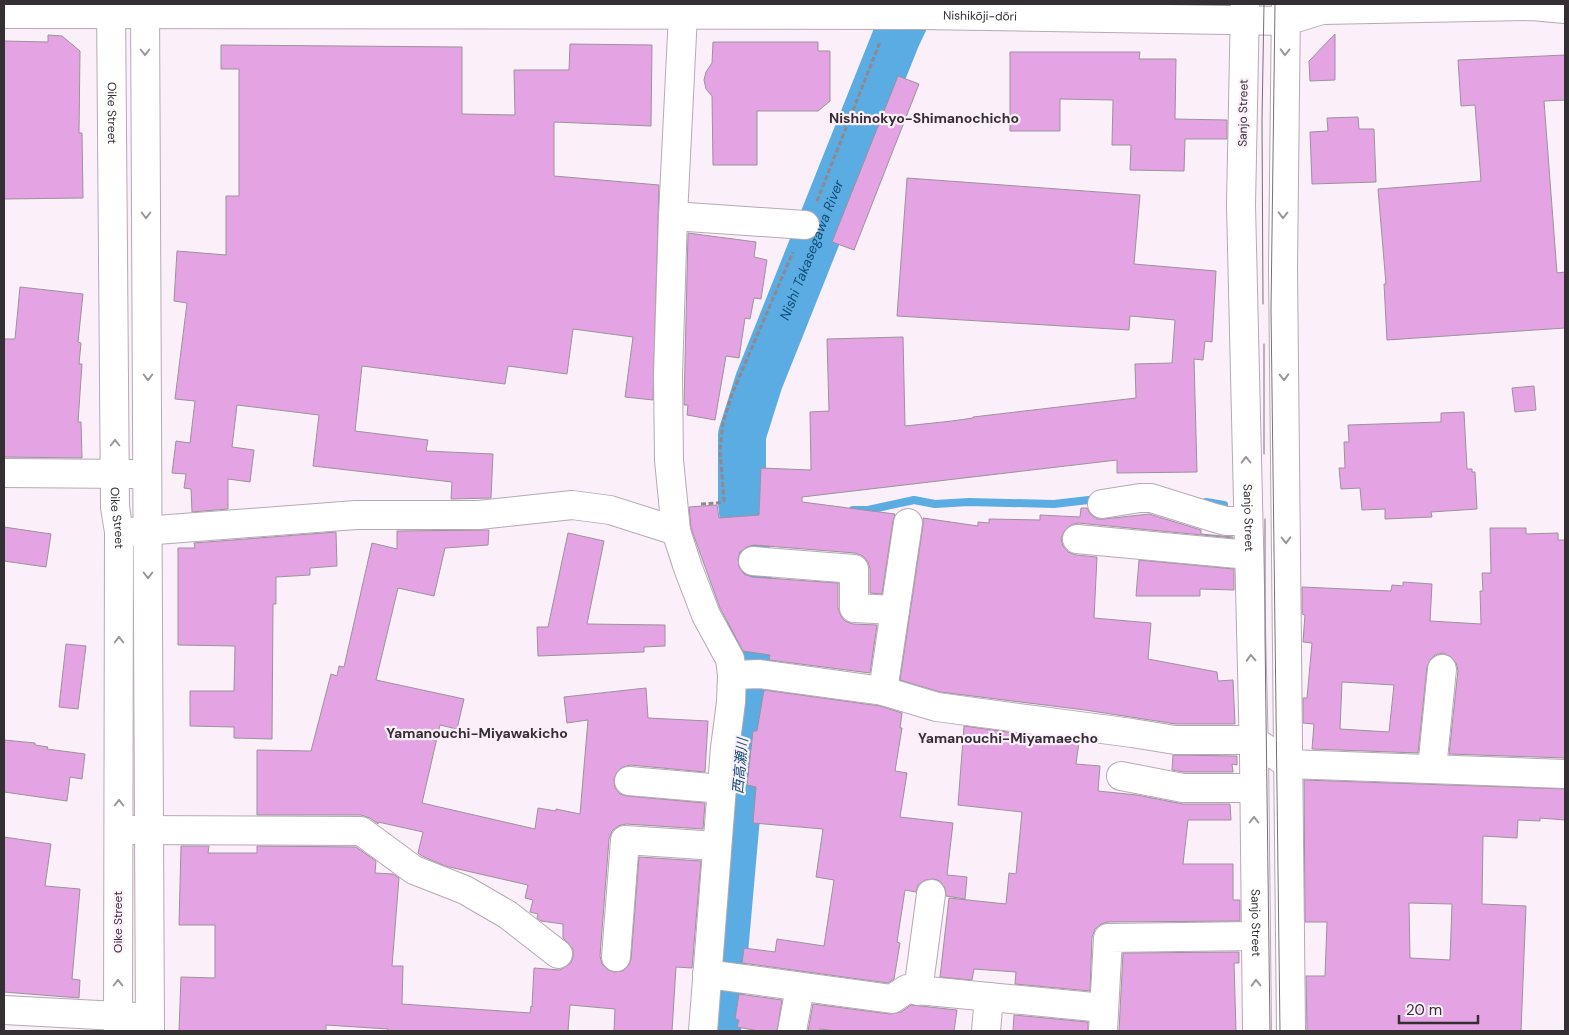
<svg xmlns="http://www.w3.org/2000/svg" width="1569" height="1035" font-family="'DM Sans','Noto Sans JP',sans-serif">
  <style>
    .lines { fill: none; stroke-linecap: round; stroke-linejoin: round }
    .stream { stroke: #5bace3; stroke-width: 8 }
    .river { stroke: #5bace3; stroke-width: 48 }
    .building { fill: #e4a3e2; stroke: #9c929c; fill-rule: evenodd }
    .minor-casing { stroke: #b5aab4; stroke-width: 30 }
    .major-casing { stroke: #b5aab4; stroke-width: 30 }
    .path { stroke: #8f888e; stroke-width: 3; stroke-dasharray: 5 2.5; stroke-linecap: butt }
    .minor { stroke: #fff; stroke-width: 28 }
    .major { stroke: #fff; stroke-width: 28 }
    .tram { stroke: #777177; stroke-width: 1 }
    .oneway { stroke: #999799 }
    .labels { text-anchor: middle; stroke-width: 4.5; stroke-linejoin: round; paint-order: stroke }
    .street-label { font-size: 12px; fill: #332f33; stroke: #fbf0fa }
    .neighbourhood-label { font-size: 14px; font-weight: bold; fill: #362d35; stroke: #fbf0fa }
    .water-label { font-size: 14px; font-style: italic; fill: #0f4f73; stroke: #fbf0fa }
  </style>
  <rect width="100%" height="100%" fill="#fbf0fa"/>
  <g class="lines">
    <!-- stream -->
    <g class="stream">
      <polyline points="742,502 769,505"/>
      <polyline points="1206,502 1224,505"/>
      <polyline points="853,510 868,510 914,500 935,504 969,502 1054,504 1097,499"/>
    </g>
    <!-- river -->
    <path class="river" id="s1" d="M 717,1031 L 746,704 L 753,656 L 745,531 L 742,502 L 742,435 L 759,381 L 896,38 L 912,4"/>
  </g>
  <!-- building -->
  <g class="building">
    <polygon points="1335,34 1335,80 1310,81 1309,61"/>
    <polygon points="48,35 62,36 80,51 79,133 82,133 83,198 4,199 4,41 48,42"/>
    <polygon points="713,42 818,42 818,51 830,51 830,101 818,111 757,111 757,165 713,165 712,96 706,89 704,80 706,72 712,63"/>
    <polygon points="570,44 652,45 651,126 554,122 554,176 659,185 653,400 625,397 633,337 573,329 567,374 508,366 505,384 362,366 355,431 428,440 426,451 493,454 491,498 451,499 452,482 313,466 319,415 237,405 232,447 254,450 250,482 228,479 228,509 192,512 191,489 184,488 186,474 172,473 176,441 190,443 195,401 175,399 187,303 174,301 177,251 226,255 226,196 239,196 239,69 221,69 221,45 462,47 462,114 515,115 514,70 569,70"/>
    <polygon points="1010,52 1140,52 1139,59 1176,59 1175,119 1227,120 1227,139 1185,139 1184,171 1130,170 1131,145 1112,145 1113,100 1060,99 1060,131 1010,131"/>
    <polygon points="1565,55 1565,100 1544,101 1557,273 1565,272 1565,328 1387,340 1384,284 1386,284 1378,189 1481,181 1475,105 1461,106 1458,60"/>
    <polygon points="898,76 919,84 854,250 832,242"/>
    <polygon points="1358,117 1359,129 1374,129 1376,182 1312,184 1310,132 1328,131 1327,118"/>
    <polygon points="907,178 1140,195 1134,264 1216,271 1212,342 1205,341 1203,360 1194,359 1197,472 1117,473 1117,460 802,497 802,502 895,514 893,521 882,594 870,593 870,569 868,562 863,556 855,553 754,545 747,547 740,552 738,559 739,567 744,574 752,577 838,583 838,608 841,616 845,621 853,624 877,625 870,673 769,660 770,655 743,651 720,608 691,528 689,507 717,505 719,518 759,515 761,468 811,470 810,412 829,411 827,339 903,337 905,426 952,421 973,418 973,417 1136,398 1135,364 1172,363 1175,320 1130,316 1129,330 897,316"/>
    <polygon points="688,233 756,242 754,257 767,260 761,299 754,298 750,319 745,318 739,358 726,356 715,420 687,415 688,405 684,405"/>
    <polygon points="20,287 83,294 78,342 81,343 79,364 82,364 78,422 81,422 82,458 4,457 4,339 15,339"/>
    <polygon points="1534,386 1536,410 1515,412 1512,388"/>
    <polygon points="1464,412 1467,469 1472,469 1472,472 1475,472 1477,509 1431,512 1432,517 1385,519 1385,509 1362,510 1360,488 1341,489 1339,468 1345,468 1344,442 1349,442 1348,425 1441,422 1441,413"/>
    <polygon points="1081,508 1087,508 1090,514 1097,519 1104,519 1149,514 1201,530 1201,534 1233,537 1233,538 1078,523 1071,525 1065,530 1061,538 1063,546 1068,552 1076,555 1097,557 1094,618 1151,623 1148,659 1217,672 1218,681 1233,680 1235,724 1176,724 1085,710 940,692 900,680 923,525 923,518 978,526 978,522 989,523 989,519 1040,520 1040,515 1080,517"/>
    <polygon points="4,527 51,534 46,567 4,561"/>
    <path d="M 1490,528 L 1526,528 L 1526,534 L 1558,533 L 1558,540 L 1565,540 L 1565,758 L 1449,754 L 1458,670 L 1456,663 L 1451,657 L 1443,653 L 1435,655 L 1430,660 L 1427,667 L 1418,753 L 1312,749 L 1314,724 L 1303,723 L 1303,698 L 1307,698 L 1312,643 L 1303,642 L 1305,615 L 1302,614 L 1302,587 L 1391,591 L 1392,585 L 1403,586 L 1403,582 L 1432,584 L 1430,621 L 1481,624 L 1480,591 L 1483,591 L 1482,573 L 1491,573 ZM 1342,682 L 1394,685 L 1389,732 L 1340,729 Z"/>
    <polygon points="489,530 488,545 445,548 434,596 398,588 376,680 464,699 457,729 440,725 422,803 535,829 538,808 556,811 556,809 580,814 588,720 567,723 564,697 646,688 648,718 708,721 705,772 630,765 623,767 617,772 614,779 615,788 620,794 627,796 705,803 703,829 626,824 618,826 612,831 609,839 600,956 602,964 608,970 614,972 623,971 629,965 631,959 639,857 701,861 692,968 676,967 672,1031 614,1031 615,1009 570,1005 568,1031 388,1031 388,1029 326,1025 326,1031 179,1031 181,977 215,978 215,925 179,925 181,846 209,846 208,853 257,853 257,846 356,847 376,861 375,873 393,874 399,878 392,966 403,966 402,1004 530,1013 531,1006 532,1007 534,968 560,970 571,963 573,957 573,949 563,938 563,924 541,921 537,918 538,914 530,912 533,900 525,898 528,885 445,866 422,856 418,853 423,832 378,822 378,824 370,818 361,815 257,815 257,750 311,751 331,674 337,676 339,666 344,667 372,543 397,549 397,531"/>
    <polygon points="336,532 337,566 310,568 310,575 276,577 276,604 273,604 272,739 234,738 234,727 190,726 190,691 234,691 235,646 178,645 178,548 195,548 194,543"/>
    <polygon points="568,533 604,541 587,624 665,625 665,646 644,647 644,652 538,656 537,627 548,627"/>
    <polygon points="1139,560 1234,569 1234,590 1200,589 1200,596 1136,596"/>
    <polygon points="66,644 86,646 78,709 59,707"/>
    <polygon points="764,690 880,706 902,713 900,728 902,728 895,771 907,773 900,817 953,823 947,875 967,877 965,899 946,896 945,888 940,881 934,879 925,880 918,885 916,892 905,890 897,942 900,943 894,979 888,983 742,963 744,948 775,952 777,939 824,946 834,880 816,877 823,829 753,823 756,787 747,785 753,731 757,731"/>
    <polygon points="964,726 1079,742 1076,764 1100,766 1098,791 1137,795 1183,804 1230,804 1231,820 1188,820 1183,864 1233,864 1233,900 1240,900 1240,921 1108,922 1101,924 1095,929 1092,937 1090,991 1015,984 1016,972 974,969 972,980 940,977 949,898 1006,904 1009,873 1016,874 1022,812 958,805"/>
    <polygon points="4,740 35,743 35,745 48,747 47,749 85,754 82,779 70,777 67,801 4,792"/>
    <polygon points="1173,755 1237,756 1237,765 1232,764 1233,772 1184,772 1172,770"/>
    <path d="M 1304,780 L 1565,789 L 1565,820 L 1540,818 L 1540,821 L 1518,820 L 1517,838 L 1483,836 L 1482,904 L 1526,906 L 1521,1031 L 1307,1031 L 1306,976 L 1325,976 L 1327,922 L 1305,922 ZM 1409,903 L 1452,904 L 1450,960 L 1410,958 Z"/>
    <polygon points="4,837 51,844 45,886 80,889 72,979 80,980 79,998 4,992"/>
    <polygon points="1239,952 1239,963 1234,963 1236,1031 1119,1031 1123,953"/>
    <polygon points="739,994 782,1000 777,1031 759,1031 737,1027 739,1020 735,1019"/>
    <polygon points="813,1004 890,1014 901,1012 911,1005 957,1010 954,1031 835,1031 820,1029 819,1031 808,1031"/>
    <polygon points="1014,1015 1088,1022 1088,1031 1013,1031"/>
  </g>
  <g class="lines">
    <!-- minor casing -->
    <g class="minor-casing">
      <g id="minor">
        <path id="s2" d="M 111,4 L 115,507 L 119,532 L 118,1031"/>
        <polyline points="145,4 150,1031"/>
        <path id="s3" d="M 4,14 L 919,15 L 1286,21 L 1322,10 L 1532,6 L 1565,9"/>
        <polyline points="683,14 673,216 668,375 669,460 676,531 688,568 706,615 730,659 732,675 731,702 725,748 703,1031"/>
        <polyline points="673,216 805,225"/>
        <polyline points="4,473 132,474"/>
        <polyline points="1102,504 1140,498 1151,498 1215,518 1226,521 1248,521"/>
        <polyline points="130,532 356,515 479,515 572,505 610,510 676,531"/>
        <polyline points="1077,539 1249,555"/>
        <polyline points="753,561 854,569 854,608 895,610"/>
        <polyline points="732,675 760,674 883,691 937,707 1132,733 1175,740 1253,740 1288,764 1565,774"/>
        <polyline points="883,691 908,523"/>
        <polyline points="1432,769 1442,669"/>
        <polyline points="1121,776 1183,788 1254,788"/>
        <polyline points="629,781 722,789"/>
        <polyline points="130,830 361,831 414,870 465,890 508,915 558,954"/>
        <polyline points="616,957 625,840 717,846"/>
        <polyline points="707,974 892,999 907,989 1104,1008"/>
        <polyline points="918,991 931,894"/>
        <polyline points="4,1010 136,1017"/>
        <polyline points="792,1031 800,987"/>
        <polyline points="986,1031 989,997"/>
        <polyline points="1103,1031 1108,938 1255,936"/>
      </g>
    </g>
    <!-- major casing -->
    <g class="major-casing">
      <g id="major">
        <path id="s4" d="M 1245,4 L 1241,205 L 1254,755 L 1257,1031"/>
        <polyline points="1286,4 1283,268 1291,1031"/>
      </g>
    </g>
    <!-- path -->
    <g class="path">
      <polyline points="817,201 880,42"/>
      <polyline points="701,504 718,503 724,501 720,450 723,423 732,394 793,252"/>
    </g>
    <!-- minor -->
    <use href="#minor" class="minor"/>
    <!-- major -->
    <use href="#major" class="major"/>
    <!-- tram -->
    <g class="tram">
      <polyline points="1275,4 1271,310 1280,1031"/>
      <polyline points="1263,304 1262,120 1264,4"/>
      <polyline points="1264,344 1264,454"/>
      <polyline points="1265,519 1265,636 1270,1031"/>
    </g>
  </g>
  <!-- one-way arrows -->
  <defs><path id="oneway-chevron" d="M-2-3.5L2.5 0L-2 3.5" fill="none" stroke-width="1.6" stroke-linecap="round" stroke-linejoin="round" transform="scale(1.25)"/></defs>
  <g class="oneway">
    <use href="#oneway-chevron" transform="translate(145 52) rotate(90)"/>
    <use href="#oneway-chevron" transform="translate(1285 52) rotate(91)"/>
    <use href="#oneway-chevron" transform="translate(146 215) rotate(90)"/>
    <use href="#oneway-chevron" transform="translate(1283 215) rotate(91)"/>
    <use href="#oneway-chevron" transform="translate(148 377) rotate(90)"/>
    <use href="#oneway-chevron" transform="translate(1284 377) rotate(89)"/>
    <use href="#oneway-chevron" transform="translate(115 443) rotate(-90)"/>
    <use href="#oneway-chevron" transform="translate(1246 460) rotate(-91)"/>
    <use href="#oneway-chevron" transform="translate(1286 540) rotate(89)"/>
    <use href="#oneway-chevron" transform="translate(148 575) rotate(90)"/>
    <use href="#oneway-chevron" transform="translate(119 640) rotate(-90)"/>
    <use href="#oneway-chevron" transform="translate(1251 658) rotate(-92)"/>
    <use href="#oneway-chevron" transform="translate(119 803) rotate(-90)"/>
    <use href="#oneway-chevron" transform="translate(1254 820) rotate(-90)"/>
    <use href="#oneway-chevron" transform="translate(118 983) rotate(-90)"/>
    <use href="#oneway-chevron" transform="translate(1256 983) rotate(-91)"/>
  </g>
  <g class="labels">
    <!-- street labels -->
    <g class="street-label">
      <text dy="4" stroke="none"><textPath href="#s3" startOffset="976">Nishikōji-dōri</textPath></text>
      <text dy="4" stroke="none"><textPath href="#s2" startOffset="109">Oike Street</textPath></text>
      <text transform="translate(1243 113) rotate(-89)" y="4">Sanjo Street</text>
      <text dy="4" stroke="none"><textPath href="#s2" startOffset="514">Oike Street</textPath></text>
      <text dy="4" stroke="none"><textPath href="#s4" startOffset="514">Sanjo Street</textPath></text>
      <text transform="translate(118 922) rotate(-90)" y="4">Oike Street</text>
      <text dy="4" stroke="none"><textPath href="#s4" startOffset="919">Sanjo Street</textPath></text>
    </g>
    <!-- neighbourhood labels -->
    <g class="neighbourhood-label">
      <text x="924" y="123">Nishinokyo-Shimanochicho</text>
      <text x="477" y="738">Yamanouchi-Miyawakicho</text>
      <text x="1008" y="743">Yamanouchi-Miyamaecho</text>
    </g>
    <!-- water labels -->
    <g class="water-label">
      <text dy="5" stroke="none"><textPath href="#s1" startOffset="796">Nishi Takasegawa River</textPath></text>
      <text transform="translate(740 766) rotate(-85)" y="5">西高瀬川</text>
    </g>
  </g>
  <!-- border -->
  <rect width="1569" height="1035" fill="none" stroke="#332f33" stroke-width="10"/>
  <!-- scale -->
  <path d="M1399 1015v8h79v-8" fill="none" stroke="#332f33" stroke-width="2.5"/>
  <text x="1406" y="1015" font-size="15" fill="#332f33" stroke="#fbf0fa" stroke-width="4" paint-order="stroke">20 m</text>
</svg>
